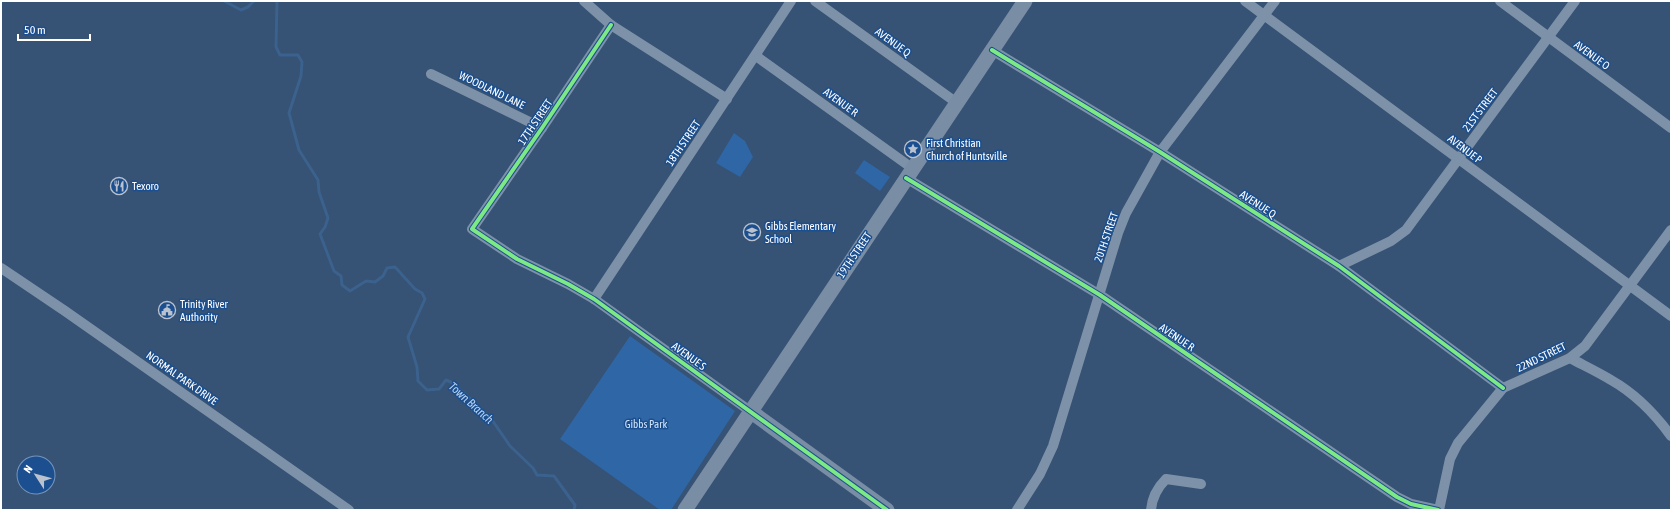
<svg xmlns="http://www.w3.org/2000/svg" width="1672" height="511" font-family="'Asap Condensed',sans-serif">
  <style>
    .green { fill: #2f66a5 }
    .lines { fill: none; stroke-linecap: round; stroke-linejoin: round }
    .stream { stroke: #3b618d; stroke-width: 3 }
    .street { stroke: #7d92a8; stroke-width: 10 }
    .secondary { stroke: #798da4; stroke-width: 15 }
    .cycleway-casing { stroke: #1b4f8f; stroke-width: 6 }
    .cycleway { stroke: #7ce984; stroke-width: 4 }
    .labels { text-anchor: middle; stroke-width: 3; stroke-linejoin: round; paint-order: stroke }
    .street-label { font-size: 11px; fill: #fff; stroke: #1b4f8f }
    .poi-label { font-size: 11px; fill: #fff; stroke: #1b4f8f; text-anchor: start }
    .park-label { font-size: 11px; fill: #cfe3fa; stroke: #1b4f8f }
    .water-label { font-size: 12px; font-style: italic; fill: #b5d3f5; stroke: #1b4f8f }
  </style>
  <rect width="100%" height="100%" fill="#365274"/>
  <!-- green -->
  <g class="green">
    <polygon points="734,133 745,141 753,157 740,177 716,163"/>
    <polygon points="864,160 890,177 880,191 855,173"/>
    <polygon points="630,336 735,411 671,510 660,510 560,439"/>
  </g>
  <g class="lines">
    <!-- stream -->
    <g class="stream">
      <polyline points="224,1 241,10 248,7 254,1"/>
      <polyline points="277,1 276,47 280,55 298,55 302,62 301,76 289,113 299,150 318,180 319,192 328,218 325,227 320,234 334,271 341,276 342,285 350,291 366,281 375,282 383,276 387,268 395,267 415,289 422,293 425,299 408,337 417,367 418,381 427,390 439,389 446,380 453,383 490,417 510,446 533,468 537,475 554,476 575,505 574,510"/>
    </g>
    <!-- street -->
    <g class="street">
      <polyline points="584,1 611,25 727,99"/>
      <polyline points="815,1 957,103"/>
      <polyline points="1245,1 1671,316"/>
      <polyline points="1500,1 1671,128"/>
      <polyline points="611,25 542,128 472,229 517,259 568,284 594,299 750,411"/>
      <polyline points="992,50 1160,152 1339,266 1503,388"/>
      <polyline points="756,56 912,168"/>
      <polyline points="431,74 542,128"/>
      <polyline points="906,178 1100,295 1397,497 1411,504 1438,510"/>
      <polyline points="1339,266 1391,241 1406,230 1575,1"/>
      <polyline points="1,268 65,311 349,510"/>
      <polyline points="594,299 791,1"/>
      <path d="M 1570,358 C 1583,365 1598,372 1611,380 C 1634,393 1655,414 1671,436"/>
      <polyline points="1017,510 1040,474 1053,446 1118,233 1126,213 1160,152 1275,1"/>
      <path d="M 1151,510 C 1152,497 1157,488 1166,479 L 1201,484"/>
      <polyline points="1439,510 1450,459 1458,443 1503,388 1570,358 1585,346 1671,230"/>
    </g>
    <!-- secondary -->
    <g class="secondary">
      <polyline points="750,411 887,510"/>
      <polyline points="685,510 1025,1"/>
    </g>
    <!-- cycleway casing -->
    <g class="cycleway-casing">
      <g id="cycleway">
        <polyline points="611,25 542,128 472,229 517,259 568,284 594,299 887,510"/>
        <polyline points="992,50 1160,152 1339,266 1503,388"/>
        <polyline points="906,178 1100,295 1397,497 1411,504 1438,510"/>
      </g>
    </g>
    <!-- cycleway -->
    <use href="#cycleway" class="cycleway"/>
  </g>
  <!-- icons -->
  <defs>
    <g id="sight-ring" transform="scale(0.9)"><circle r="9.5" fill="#1b4f8f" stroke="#b9c2ce" stroke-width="1.5"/><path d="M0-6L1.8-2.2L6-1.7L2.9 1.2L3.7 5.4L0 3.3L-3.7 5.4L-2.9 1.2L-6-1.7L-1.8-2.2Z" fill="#b9c2ce"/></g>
    <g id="restaurant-ring" transform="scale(0.9)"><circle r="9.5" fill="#1b4f8f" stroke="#b9c2ce" stroke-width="1.5"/><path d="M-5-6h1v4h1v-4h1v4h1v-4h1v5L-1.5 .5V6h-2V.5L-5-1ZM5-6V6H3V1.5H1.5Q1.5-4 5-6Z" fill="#b9c2ce"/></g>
    <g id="school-ring" transform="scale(0.9)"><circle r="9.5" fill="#1b4f8f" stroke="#b9c2ce" stroke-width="1.5"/><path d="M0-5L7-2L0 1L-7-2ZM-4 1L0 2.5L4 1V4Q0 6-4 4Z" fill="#b9c2ce"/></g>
    <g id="civic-ring" transform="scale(0.9)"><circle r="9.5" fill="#1b4f8f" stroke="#b9c2ce" stroke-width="1.5"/><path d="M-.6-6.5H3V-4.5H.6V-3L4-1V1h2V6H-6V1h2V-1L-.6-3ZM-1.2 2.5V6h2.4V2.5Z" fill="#b9c2ce"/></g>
  </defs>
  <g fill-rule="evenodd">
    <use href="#sight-ring" x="913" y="149"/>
    <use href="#restaurant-ring" x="119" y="186"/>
    <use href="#school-ring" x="752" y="232"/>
    <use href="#civic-ring" x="167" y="310"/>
  </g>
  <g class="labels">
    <!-- street labels -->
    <g class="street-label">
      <text transform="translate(893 42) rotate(36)" y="4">AVENUE Q</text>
      <text transform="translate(1592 55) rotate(36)" y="4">AVENUE O</text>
      <text transform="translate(492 90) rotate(26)" y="4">WOODLAND LANE</text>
      <text transform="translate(841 102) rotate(36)" y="4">AVENUE R</text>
      <text transform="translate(1480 110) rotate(-53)" y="4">21ST STREET</text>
      <text transform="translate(535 122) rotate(-56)" y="4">17TH STREET</text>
      <text transform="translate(683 143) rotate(-56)" y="4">18TH STREET</text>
      <text transform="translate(1465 149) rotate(37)" y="4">AVENUE P</text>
      <text transform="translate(1258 204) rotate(33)" y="4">AVENUE Q</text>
      <text transform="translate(1106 237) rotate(-71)" y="4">20TH STREET</text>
      <text transform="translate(854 255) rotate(-56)" y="4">19TH STREET</text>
      <text transform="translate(1177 337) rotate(34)" y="4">AVENUE R</text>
      <text transform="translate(689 356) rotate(36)" y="4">AVENUE S</text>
      <text transform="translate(1541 357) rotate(-26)" y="4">22ND STREET</text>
      <text transform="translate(182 378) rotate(35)" y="4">NORMAL PARK DRIVE</text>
    </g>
    <!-- poi labels -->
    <g class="poi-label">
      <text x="926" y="147">First Christian<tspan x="926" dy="13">Church of Huntsville</tspan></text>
      <text x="132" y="190">Texoro</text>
      <text x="765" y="230">Gibbs Elementary<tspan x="765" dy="13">School</tspan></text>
      <text x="180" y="308">Trinity River<tspan x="180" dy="13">Authority</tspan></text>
    </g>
    <!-- park labels -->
    <g class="park-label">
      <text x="646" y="428">Gibbs Park</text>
    </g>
    <!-- water labels -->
    <g class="water-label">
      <text transform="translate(471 403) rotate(42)" y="4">Town Branch</text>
    </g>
  </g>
  <!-- border -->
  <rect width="1672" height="511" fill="none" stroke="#ffffff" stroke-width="4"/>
  <!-- north arrow -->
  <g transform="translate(36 475) rotate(306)"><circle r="19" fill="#1b4f8f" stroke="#7695bc"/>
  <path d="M0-3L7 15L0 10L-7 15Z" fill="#b9c2ce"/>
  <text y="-6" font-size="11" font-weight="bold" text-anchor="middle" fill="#ffffff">N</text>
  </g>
  <!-- scale -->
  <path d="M18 34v6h72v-6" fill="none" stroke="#ffffff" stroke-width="2"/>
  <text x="24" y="34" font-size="12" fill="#ffffff" stroke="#1b4f8f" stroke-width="3" paint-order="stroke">50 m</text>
</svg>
